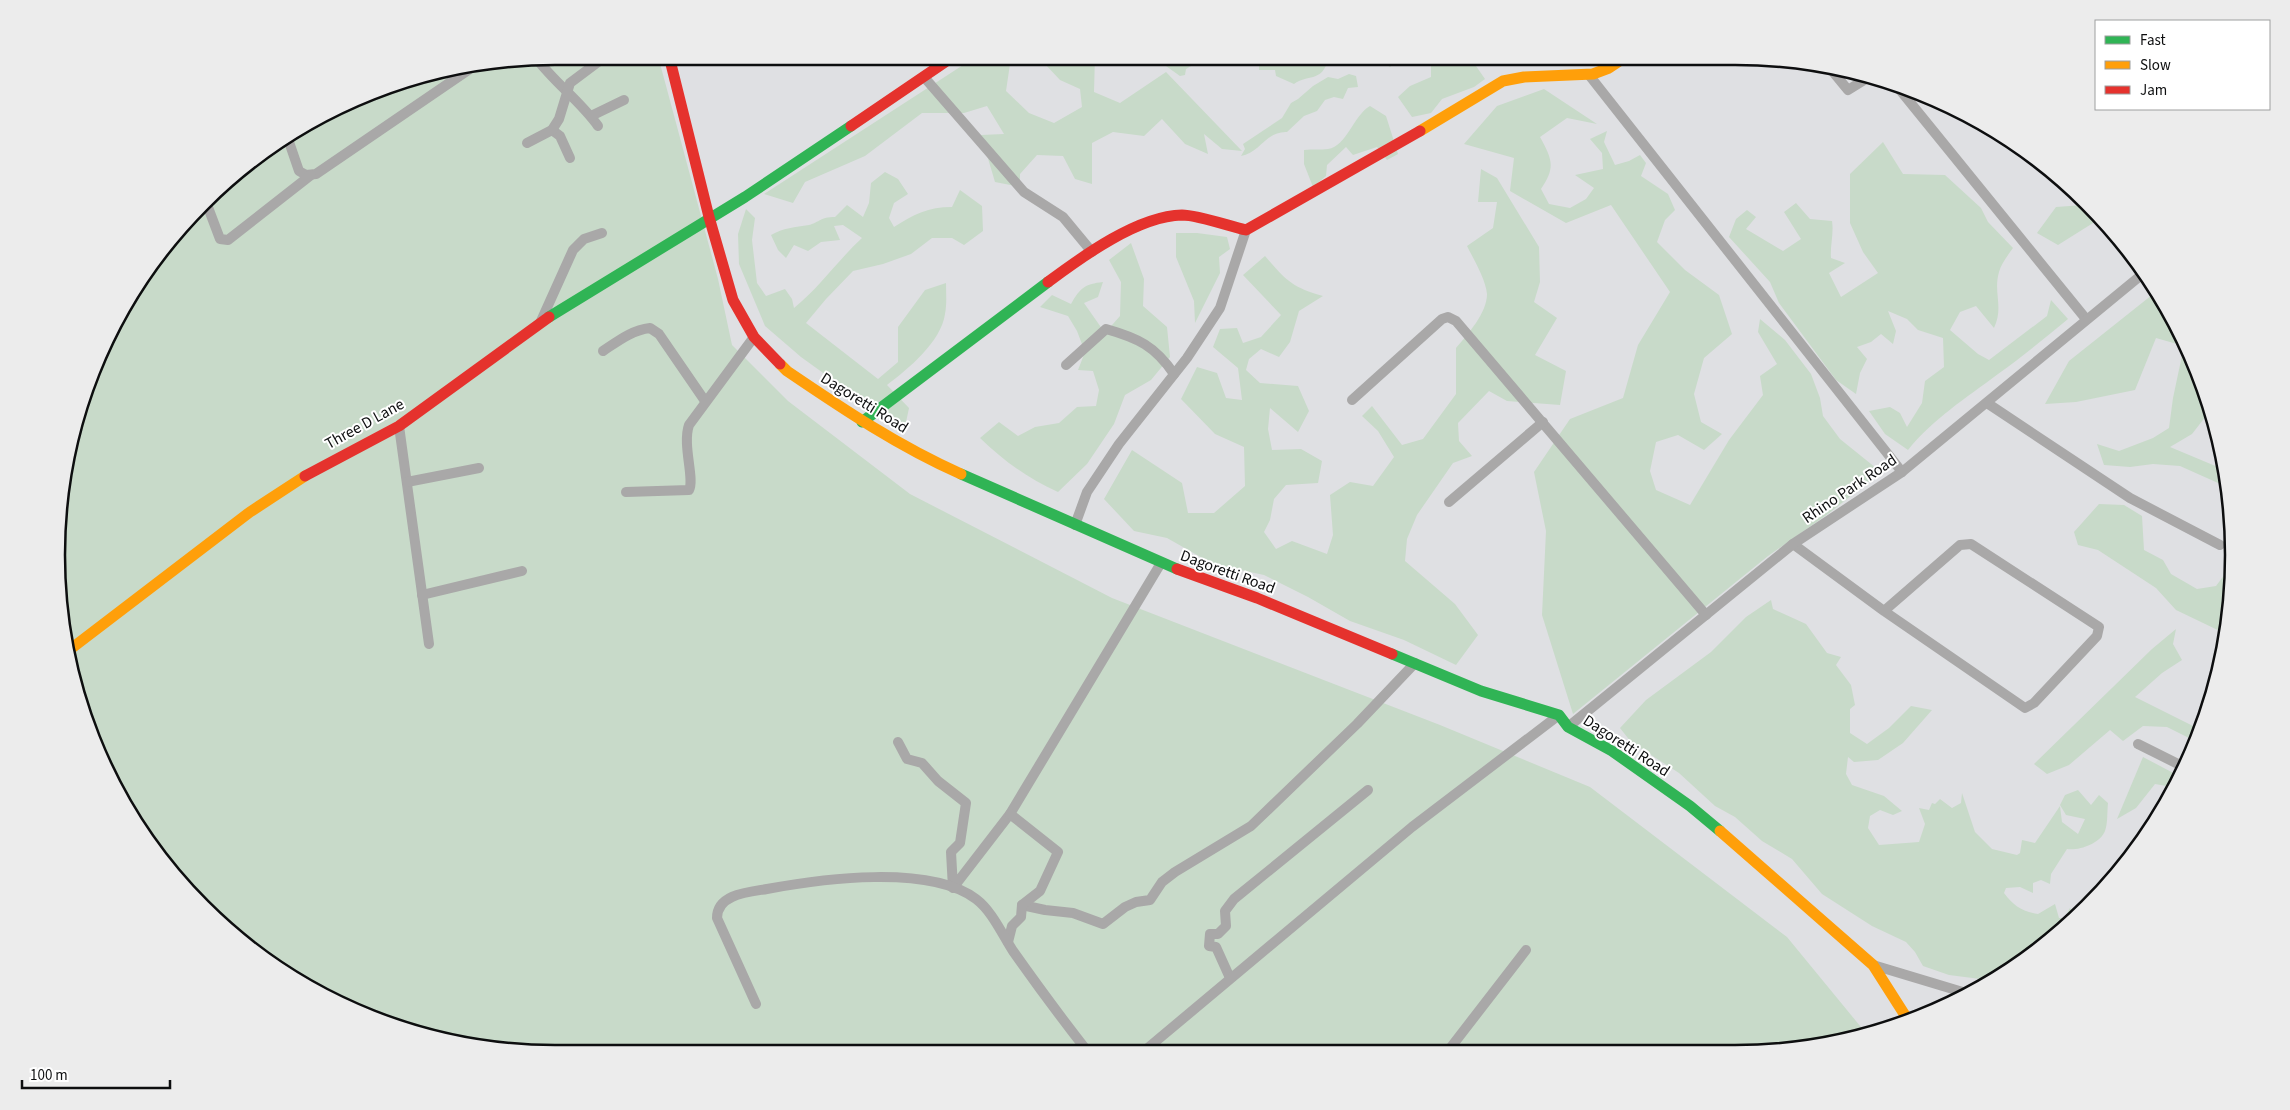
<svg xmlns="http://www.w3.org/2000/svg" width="2290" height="1110" font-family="'Source Sans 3',sans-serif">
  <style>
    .green { fill: #c8dac9 }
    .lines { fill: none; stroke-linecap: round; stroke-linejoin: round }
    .street { stroke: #a9a8a8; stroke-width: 10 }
    .fast { stroke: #30b455; stroke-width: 11 }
    .slow { stroke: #ff9f0a; stroke-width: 11 }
    .jam { stroke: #e5322d; stroke-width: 11 }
    .labels { text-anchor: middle; stroke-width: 4; stroke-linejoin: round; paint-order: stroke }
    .street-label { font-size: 16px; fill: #0d0e0f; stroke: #fff }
    .rim { fill: none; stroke: #0d0e0f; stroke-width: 2.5 }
  </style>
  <rect width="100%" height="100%" fill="#dfe0e3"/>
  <!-- green -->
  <g class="green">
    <polygon points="555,56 658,56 718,279 732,345 788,401 910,494 1112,598 1440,725 1590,787 1787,937 1865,1032 1800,1049 555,1054 457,1044 364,1016 278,970 226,930 159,858 108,776 83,715 61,620 57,523 66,457 94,364 140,278 180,226 251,159 306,123 394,83 458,66"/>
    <polygon points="977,56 1021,56 1010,64 1006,91 1029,113 1054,123 1082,107 1080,89 1060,80 1044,63 1052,56 1095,56 1094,92 1120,103 1166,72 1242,151 1222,149 1204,134 1208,154 1185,144 1162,119 1144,136 1113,132 1092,143 1092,184 1075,179 1063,156 1037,155 1020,174 1020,187 995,182 981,135 1004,134 987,106 964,113 922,113 865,156 805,182 793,203 764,194"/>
    <polygon points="1188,56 1208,56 1186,69 1185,75 1180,76 1166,66 1167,57 1185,65 1190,60"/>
    <path d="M 1227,56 L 1323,56 L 1327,63 C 1320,82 1308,74 1294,84 L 1276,76 L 1275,70 L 1259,70 L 1259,64 C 1247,60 1240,67 1227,61 Z"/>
    <polygon points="1360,56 1402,56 1390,67 1379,60"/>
    <polygon points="1409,56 1469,56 1485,79 1474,87 1442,99 1431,113 1412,117 1398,97 1410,86 1431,77 1431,61 1417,61"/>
    <path d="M 1349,74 L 1356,76 L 1358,87 L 1348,88 L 1343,99 L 1334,97 L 1325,100 L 1317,111 L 1304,116 L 1287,132 C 1266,131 1260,153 1241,156 L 1245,149 L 1243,144 L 1282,118 L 1291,103 L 1298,99 L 1313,86 L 1328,77 L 1338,79 Z"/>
    <path d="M 1544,89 L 1597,124 L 1567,118 L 1540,137 C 1552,159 1556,167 1541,189 L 1549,204 L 1570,208 L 1586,199 L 1594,188 L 1575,175 L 1603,169 L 1602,153 L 1590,139 L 1607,131 L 1604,142 L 1615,165 L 1629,161 L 1640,155 L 1646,163 L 1641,176 L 1668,194 L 1675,210 L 1665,220 L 1657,242 L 1685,270 L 1719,295 L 1732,334 L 1704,358 L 1694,394 L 1701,422 L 1722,434 L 1704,450 L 1678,435 L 1656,442 L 1650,471 L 1656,490 L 1690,505 L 1729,440 L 1763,395 L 1760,376 L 1777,364 L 1758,332 L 1760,319 L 1785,340 L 1811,374 L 1820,398 L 1823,416 L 1840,439 L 1881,472 L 1828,514 L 1768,556 L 1573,714 L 1542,615 L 1546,531 L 1534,472 L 1570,419 L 1623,398 L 1638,345 L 1670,292 L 1611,205 L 1566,223 L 1510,191 L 1514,158 L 1464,144 L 1497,106 Z"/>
    <path d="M 1370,106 L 1386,116 L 1398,154 L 1387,160 L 1377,147 L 1353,155 L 1346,147 L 1327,165 L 1326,176 L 1313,187 L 1304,164 L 1304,150 C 1312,149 1321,150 1328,149 C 1347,146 1353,116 1370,106 Z"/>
    <path d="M 1883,142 L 1903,174 L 1945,175 L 1981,208 L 1988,222 L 2013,248 C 2008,255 2001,264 1999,272 C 1993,293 2004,307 1994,328 L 1976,306 L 1960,312 L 1950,330 L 1978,354 L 1989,360 L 2047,316 L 2051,300 L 2068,319 C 2045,338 2022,357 1998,374 C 1966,398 1933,419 1908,450 L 1885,434 L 1869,411 L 1890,407 L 1900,413 L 1907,427 L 1922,403 L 1925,381 L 1944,367 L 1943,338 L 1918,330 L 1907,319 L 1888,311 L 1896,331 L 1893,344 L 1881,334 L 1871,342 L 1857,347 L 1867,359 L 1860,373 L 1856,394 L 1836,380 L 1779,303 L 1770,282 L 1729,237 L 1736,219 L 1747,210 L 1756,217 L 1746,229 L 1783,251 L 1801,239 L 1784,212 L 1796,203 L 1810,219 L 1832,221 C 1834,233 1830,246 1831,258 L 1845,263 L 1829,273 L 1841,297 L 1878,273 L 1863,252 L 1850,223 L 1850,174 Z"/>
    <path d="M 1481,169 L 1497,178 L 1539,247 L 1540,282 L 1534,302 L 1557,318 L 1535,355 L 1566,371 L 1560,405 L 1507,401 L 1489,391 L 1458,423 L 1459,441 L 1472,456 L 1453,463 L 1417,515 L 1407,539 L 1405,561 L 1455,604 L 1478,635 L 1456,665 L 1404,640 L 1350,621 L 1308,597 L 1264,575 L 1213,564 L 1167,538 L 1134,531 L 1104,499 L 1132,450 L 1182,483 L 1188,513 L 1214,513 L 1245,486 L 1244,447 L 1215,434 L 1181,399 L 1197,367 L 1217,373 L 1226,398 L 1242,400 L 1238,368 L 1213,347 L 1220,329 L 1237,328 L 1243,343 L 1261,337 L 1281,315 L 1243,275 L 1265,256 C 1286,280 1291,287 1323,296 L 1299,311 L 1290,342 L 1279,357 L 1261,349 L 1249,359 L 1246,370 L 1260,383 L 1298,386 L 1309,411 L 1298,432 L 1270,408 L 1268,429 L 1272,450 L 1301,449 L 1322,461 L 1318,483 L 1286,485 L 1274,499 L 1270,520 L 1264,532 L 1276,549 L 1292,541 L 1327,554 L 1333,535 L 1330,495 L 1350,482 L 1373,486 L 1394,457 L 1378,431 L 1362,416 L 1372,406 L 1402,445 L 1423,439 L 1456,394 L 1456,348 C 1468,334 1487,313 1487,294 C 1486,280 1473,258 1467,246 L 1493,228 L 1497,202 L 1478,202 Z"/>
    <path d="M 885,172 L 898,179 L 908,194 L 894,203 L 889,218 L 894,227 C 914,214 928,207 952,207 L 960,190 L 982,206 L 983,231 L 964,245 L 952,238 L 932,238 L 911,254 L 883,264 L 853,271 L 826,299 L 806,323 L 878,379 L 898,362 L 898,327 L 925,290 L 946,283 C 946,293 947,304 945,314 C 941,342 908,369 887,385 L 909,408 L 905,427 L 862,401 L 801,357 L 765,326 L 739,264 L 738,234 L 746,209 L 755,218 L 752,240 L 757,283 L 766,296 L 785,289 L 792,299 L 794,308 C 820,287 838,260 862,238 L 843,225 L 834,226 L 840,240 L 821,242 L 808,251 L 794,245 L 786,258 L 778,250 L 771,235 C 783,228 795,227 809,225 C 820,222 820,217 835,217 L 847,205 L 863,217 L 869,203 L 871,183 Z"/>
    <polygon points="2085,201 2101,218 2058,245 2037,233 2056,207 2084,205"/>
    <polygon points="1176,233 1197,233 1227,237 1230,249 1219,257 1220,273 1195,323 1194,301 1176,257"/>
    <path d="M 1131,243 L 1144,279 L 1143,306 L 1167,327 L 1170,357 L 1151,380 L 1125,395 L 1114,424 L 1087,464 L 1058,492 C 1027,478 1004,461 980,438 L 999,422 L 1018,436 L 1035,427 L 1059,423 L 1077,407 L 1096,406 L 1099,390 L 1093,371 L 1078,370 L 1085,352 L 1077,331 L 1068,316 L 1040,307 L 1052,295 L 1071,304 C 1080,288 1085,284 1103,282 L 1098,297 L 1084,303 L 1105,333 L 1120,316 L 1121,282 L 1109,260 Z"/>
    <polygon points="2157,291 2196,364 2212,417 2206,416 2192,434 2170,447 2225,470 2227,487 2180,466 2153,464 2130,467 2104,465 2097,444 2119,451 2153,438 2169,428 2173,398 2184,346 2156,338 2135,390 2076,402 2045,404 2069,361"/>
    <polygon points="2099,504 2124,505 2142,516 2144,550 2163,560 2171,574 2197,589 2216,586 2228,570 2225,551 2233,553 2229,598 2220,611 2228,616 2226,634 2176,610 2156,588 2098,550 2078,545 2074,532"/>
    <path d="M 1771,600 L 1773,609 L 1806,624 L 1827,653 L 1841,657 L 1836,665 L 1851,685 L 1855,705 L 1850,709 L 1850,733 L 1867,744 L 1889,728 L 1911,706 L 1932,710 L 1903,743 L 1878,760 L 1854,762 L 1848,757 L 1846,774 L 1852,785 L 1884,796 L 1902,811 L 1893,815 L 1880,810 L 1870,816 L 1868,828 L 1879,845 L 1919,842 L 1925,824 L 1919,808 L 1929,810 L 1932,803 L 1935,804 L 1940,799 L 1952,808 L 1961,803 L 1962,793 L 1975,832 L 1992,849 L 2017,855 L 2020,853 L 2022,840 L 2035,843 L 2060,806 L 2062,822 L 2078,834 L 2085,819 L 2066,815 L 2060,805 L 2065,795 L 2078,790 L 2091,805 L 2099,795 L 2108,803 C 2107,811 2108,823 2105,831 C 2100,844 2078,851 2067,849 L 2051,874 L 2050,884 L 2041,880 L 2033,883 L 2033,893 L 2020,887 L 2006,888 L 2004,893 C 2014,906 2021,911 2038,914 L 2055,904 L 2059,918 L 2064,918 L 2070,908 L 2075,914 L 2055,934 L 2045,937 L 2037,952 L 1988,980 L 1949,975 L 1923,966 L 1915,952 L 1906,942 L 1872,926 L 1822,894 L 1792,859 L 1762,841 L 1735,817 L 1715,806 L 1679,773 L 1631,742 L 1620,728 L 1646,700 L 1711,652 L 1746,617 Z"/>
    <polygon points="2176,629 2173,644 2182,660 2162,673 2135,697 2201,730 2197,742 2167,727 2143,726 2123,741 2110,730 2069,765 2047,774 2034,764 2152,649"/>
    <polygon points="2143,757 2179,776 2172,787 2155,784 2136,808 2117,819"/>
  </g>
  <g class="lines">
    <!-- street -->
    <g class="street">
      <path d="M 536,58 C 555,83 580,101 598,126"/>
      <polyline points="1834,73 1848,90 1869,77"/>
      <polyline points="1589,75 1902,472"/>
      <polyline points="924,77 1024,192 1063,217 1092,252"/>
      <polyline points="1896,85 2086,319"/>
      <polyline points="591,116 624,100"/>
      <polyline points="552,130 560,136 570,158"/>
      <polyline points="287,136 299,171 306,175 316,174 477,64"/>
      <polyline points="527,143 552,130 559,119 570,83 606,56"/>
      <polyline points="206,202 220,239 228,240 311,175"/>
      <polyline points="541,321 573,250 584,239 602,233"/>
      <path d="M 603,351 C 618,341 632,330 650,328 L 659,334 L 705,401"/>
      <path d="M 1066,365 L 1106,329 C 1138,338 1155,346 1174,374"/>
      <polyline points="1352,400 1442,319 1448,317 1456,321 1706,615"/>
      <polyline points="1987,403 2130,498 2220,545"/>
      <polyline points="399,426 429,644"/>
      <polyline points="407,482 479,468"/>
      <path d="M 626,492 L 689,490 C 695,479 682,445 689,425 L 754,337"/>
      <polyline points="1449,502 1543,422"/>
      <polyline points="1075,525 1087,492 1119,444 1187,358 1220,308 1246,230"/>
      <polyline points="1793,544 1884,611 2025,708 2034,703 2097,636 2099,627 1971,544 1960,545 1884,611"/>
      <polyline points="422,595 522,571"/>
      <polyline points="1568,727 1793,544 1902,472 2145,272"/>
      <polyline points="898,742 907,759 922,763 938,781 966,803 960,843 951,852 953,888 1010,814 1161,563"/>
      <polyline points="2138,744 2184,767"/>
      <polyline points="1022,905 1045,910 1073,913 1103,924 1125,907 1136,902 1150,900 1162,882 1175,872 1251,826 1357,724 1415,663"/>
      <polyline points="1008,942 1012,926 1021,917 1022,905 1040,891 1058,852 1010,814"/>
      <polyline points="1873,965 1966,993"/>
      <polyline points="1230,978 1216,947 1209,946 1210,934 1218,934 1226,926 1225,911 1234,899 1368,790"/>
      <path d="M 756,1004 L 717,918 C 717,894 749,892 767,889 C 821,879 929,864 976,899 C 992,911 1002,934 1013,951 C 1037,985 1062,1019 1088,1052"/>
      <polyline points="1448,1051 1526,950"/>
      <polyline points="1143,1052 1412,827 1559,715"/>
    </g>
    <!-- fast -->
    <g class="fast">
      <polyline points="549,317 745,197 851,126"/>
      <polyline points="862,422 1048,282"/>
      <polyline points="961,474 1177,569"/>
      <polyline points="1392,654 1481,691 1559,715 1568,727 1612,751 1690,806 1720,831"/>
    </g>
    <!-- slow -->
    <g class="slow">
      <polyline points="1420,131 1503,81 1524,77 1593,74 1609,68 1627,56"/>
      <path d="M 780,364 L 787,371 C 843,409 898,446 961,474"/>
      <polyline points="68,651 250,512 305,476"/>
      <polyline points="1720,831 1873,965 1908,1020"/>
    </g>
    <!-- jam -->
    <g class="jam">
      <polyline points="669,56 709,217 733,300 754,337 780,364"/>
      <polyline points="851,126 954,56"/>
      <path d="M 1048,282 C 1083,256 1138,216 1182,215 C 1198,215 1229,226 1246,230 L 1420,131"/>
      <polyline points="305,476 399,426 549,317"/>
      <polyline points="1177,569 1257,598 1392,654"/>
    </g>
  </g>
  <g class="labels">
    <!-- street labels -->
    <g class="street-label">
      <text transform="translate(865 402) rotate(32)" y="6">Dagoretti Road</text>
      <text transform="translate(364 423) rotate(-29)" y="6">Three D Lane</text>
      <text transform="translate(1849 488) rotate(-34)" y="6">Rhino Park Road</text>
      <text transform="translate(1228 571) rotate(20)" y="6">Dagoretti Road</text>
      <text transform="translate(1627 745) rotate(33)" y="6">Dagoretti Road</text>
    </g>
  </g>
  <!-- crop -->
  <path d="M0 0H2290V1110H0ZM555 65H1735A490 490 0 0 1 2225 555V555A490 490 0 0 1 1735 1045H555A490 490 0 0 1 65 555V555A490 490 0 0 1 555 65Z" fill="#ececec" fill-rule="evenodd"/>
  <path class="rim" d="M555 65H1735A490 490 0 0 1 2225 555V555A490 490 0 0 1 1735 1045H555A490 490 0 0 1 65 555V555A490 490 0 0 1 555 65Z"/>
  <!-- legend -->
  <rect x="2095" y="20" width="175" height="90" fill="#ffffff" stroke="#9e9f9f"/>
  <rect x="2105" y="36" width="25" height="8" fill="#30b455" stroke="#9e9f9f"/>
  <text x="2140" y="45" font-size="15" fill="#0d0e0f">Fast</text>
  <rect x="2105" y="61" width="25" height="8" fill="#ff9f0a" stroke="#9e9f9f"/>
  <text x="2140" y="70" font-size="15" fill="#0d0e0f">Slow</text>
  <rect x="2105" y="86" width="25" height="8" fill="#e5322d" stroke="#9e9f9f"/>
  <text x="2140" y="95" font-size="15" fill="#0d0e0f">Jam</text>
  <!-- scale -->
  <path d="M22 1080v8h148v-8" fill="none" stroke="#0d0e0f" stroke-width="2.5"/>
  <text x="30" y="1080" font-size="15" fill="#0d0e0f" stroke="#ffffff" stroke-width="4" paint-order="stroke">100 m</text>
</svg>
